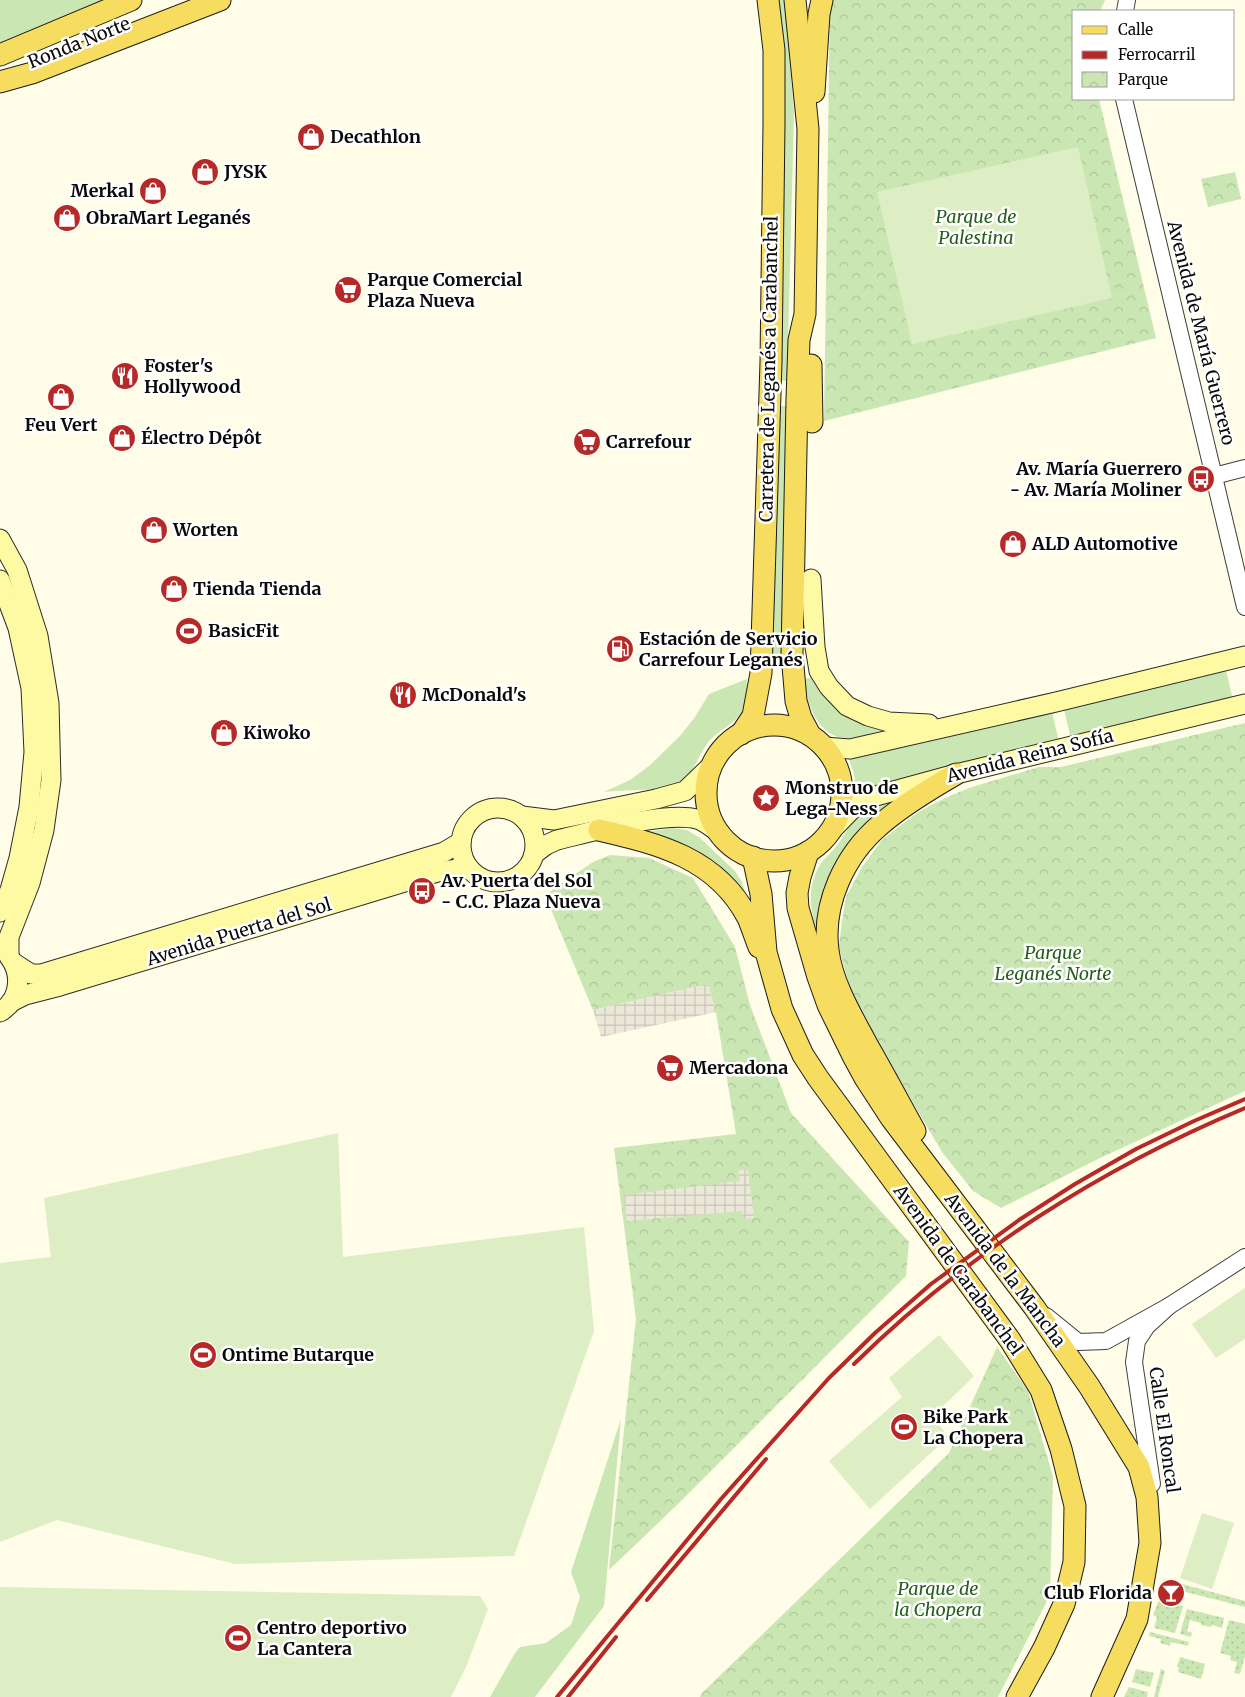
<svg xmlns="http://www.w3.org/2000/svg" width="1245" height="1697" font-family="Merriweather,serif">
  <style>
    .grass { fill: #cae7b3 }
    .park { fill: url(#park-crowns) }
    .garden { fill: url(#garden-dots) }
    .pitch { fill: #ddeec4 }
    .plaza { fill: url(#plaza-grid) }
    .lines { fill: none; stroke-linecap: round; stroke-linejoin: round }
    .tertiary-casing { stroke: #3d3d3d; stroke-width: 18 }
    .secondary-casing { stroke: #2c2c2c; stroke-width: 21 }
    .primary-casing { stroke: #1b1b1b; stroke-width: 23 }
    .tertiary { stroke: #fff; stroke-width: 16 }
    .secondary { stroke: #fefaa3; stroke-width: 19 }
    .primary { stroke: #f6dc5f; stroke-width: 21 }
    .rail { stroke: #b62926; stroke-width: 4 }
    .labels { text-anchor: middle; stroke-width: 5; stroke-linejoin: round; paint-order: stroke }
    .street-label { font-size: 18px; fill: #0a0a0a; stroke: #fff }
    .poi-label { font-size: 18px; font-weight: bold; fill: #0a0a0a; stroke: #fff; text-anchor: start }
    .park-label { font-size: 18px; font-style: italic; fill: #265f1d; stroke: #fff }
  </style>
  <defs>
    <pattern id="park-crowns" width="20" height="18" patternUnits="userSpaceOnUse" patternTransform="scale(1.25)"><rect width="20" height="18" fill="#cae7b3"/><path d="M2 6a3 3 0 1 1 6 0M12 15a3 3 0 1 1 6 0" fill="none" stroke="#acc599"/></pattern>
    <pattern id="garden-dots" width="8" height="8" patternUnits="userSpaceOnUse" patternTransform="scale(1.25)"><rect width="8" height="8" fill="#cae7b3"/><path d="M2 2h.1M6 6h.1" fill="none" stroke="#acc599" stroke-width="1.8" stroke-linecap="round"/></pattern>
    <pattern id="plaza-grid" width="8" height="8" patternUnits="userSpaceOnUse" patternTransform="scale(1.25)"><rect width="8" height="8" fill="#ece8d9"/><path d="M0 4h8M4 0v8" fill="none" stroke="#c9c6b9"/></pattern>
  </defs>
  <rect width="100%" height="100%" fill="#fffce7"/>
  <!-- grass -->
  <g class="grass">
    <polygon points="0,0 105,0 0,46"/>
    <polygon points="776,0 785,0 794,113 787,381 778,380"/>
    <polygon points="777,406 786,406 781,668 771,668"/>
    <polygon points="1225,666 1233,700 1071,739 1063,705"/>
    <path d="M 816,677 L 883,727 L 883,730 C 872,733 860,737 849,738 C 818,740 807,703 803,679 Z"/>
    <path d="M 747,679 C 746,690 748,704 741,713 C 733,725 718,731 709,741 C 697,756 694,778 673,785 C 651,792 627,789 604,792 L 630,780 L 649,766 L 680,736 L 695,717 L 709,694 Z"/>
    <polygon points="1051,708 1059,742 869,788 856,793 854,774 848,756"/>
    <path d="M 900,797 L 885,812 L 817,933 C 810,908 806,885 822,862 C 829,854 837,847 842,838 C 849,828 855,814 866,808 C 875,802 889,801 900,797 Z"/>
    <polygon points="672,828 687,830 700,838 735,871 742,882 747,899 641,833"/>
    <polygon points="621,1419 604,1606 535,1697 490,1697 515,1653 520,1647 546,1643 571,1625 580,1597 571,1572"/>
  </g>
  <!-- park -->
  <g class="park">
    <polygon points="830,0 1105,0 1100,11 1074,11 1074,99 1099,99 1156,338 824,421"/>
    <polygon points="1235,172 1241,199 1208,207 1201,179"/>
    <polygon points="1245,723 1245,1091 1098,1159 1001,1208 973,1191 942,1152 871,1031 853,995 845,971 839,946 842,921 846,897 862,867 882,840 901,825 920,811 945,798 969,788 1039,767 1061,767"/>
    <polygon points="610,855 649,858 693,878 735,947 750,1005 791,1113 909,1242 906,1276 678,1504 609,1570 636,1319 614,1148 736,1134 716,1012 708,984 593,1010 545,895 593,862"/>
    <polygon points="997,1347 1028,1391 1053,1477 1050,1595 998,1697 700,1697 701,1694 949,1453"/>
  </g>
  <!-- garden -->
  <g class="garden">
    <polygon points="1164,1579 1245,1601 1245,1607 1162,1586"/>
    <polygon points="1159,1600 1183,1606 1175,1633 1154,1628 1157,1617 1153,1615"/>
    <polygon points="1187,1609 1224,1618 1222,1628 1212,1625 1211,1627 1201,1625 1201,1623 1190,1620 1187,1631 1192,1633 1191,1637 1180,1634"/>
    <polygon points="1229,1620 1245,1624 1245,1656 1240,1674 1234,1673 1237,1662 1230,1660 1231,1656 1220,1653"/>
    <polygon points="1150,1632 1189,1642 1188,1646 1171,1642 1170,1646 1160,1643 1161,1639 1149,1636"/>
    <polygon points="1180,1657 1205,1664 1201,1679 1178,1672 1179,1667 1177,1667"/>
    <polygon points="1136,1669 1154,1673 1150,1687 1132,1682"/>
    <polygon points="1161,1669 1165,1671 1158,1697 1154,1697"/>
    <polygon points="1129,1687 1148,1692 1147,1697 1124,1697"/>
  </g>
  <!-- pitch -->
  <g class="pitch">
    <polygon points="1078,147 1112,298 912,344 877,192"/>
    <polygon points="338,1133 343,1257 584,1227 594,1331 514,1556 235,1564 57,1520 0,1542 0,1263 51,1257 44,1198"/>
    <polygon points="1245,1288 1245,1339 1216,1358 1192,1324"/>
    <polygon points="939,1335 974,1376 933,1416 948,1437 870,1509 829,1461 902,1397 889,1378"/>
    <polygon points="1202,1513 1234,1523 1212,1589 1180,1578"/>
    <polygon points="0,1587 480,1596 488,1609 466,1667 451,1697 0,1697"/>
  </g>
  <!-- plaza -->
  <g class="plaza">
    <polygon points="708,984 716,1012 601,1037 593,1010"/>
    <polygon points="738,1170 748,1170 754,1218 744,1219 742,1211 627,1221 624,1195 740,1181"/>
  </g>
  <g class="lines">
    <!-- tertiary casing -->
    <g class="tertiary-casing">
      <g id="tertiary">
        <polyline points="1125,11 1127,0"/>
        <polyline points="1124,99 1245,607"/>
        <polyline points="1214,476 1245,468"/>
        <polyline points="1046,1316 1078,1342 1106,1341 1169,1306 1245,1257"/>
        <polyline points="1152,1484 1134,1362 1137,1341 1147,1326 1169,1306"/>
      </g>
    </g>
    <!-- secondary casing -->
    <g class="secondary-casing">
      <g id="secondary">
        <polyline points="0,539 17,570 38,636 49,703 51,780 44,830 30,883 9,937 9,956"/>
        <polyline points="811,579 815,647 819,671 829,687 847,706 868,716 889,722 929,724"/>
        <polyline points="0,580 18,628 31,688 34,752 29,807 19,858 10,890 0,912"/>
        <polyline points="824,747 850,749 1056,702 1245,656"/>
        <circle cx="498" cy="845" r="37"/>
        <polyline points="522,816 554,820 656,799 685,791 712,765"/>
        <polyline points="829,833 861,800 956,774 1245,704"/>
        <path d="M 534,854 L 546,845 L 557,840 C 591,832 665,811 697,819 C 705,821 713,829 720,833"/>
        <polyline points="14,963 31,974 41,974 444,852 461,842"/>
        <polyline points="11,1002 25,995 60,986 438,872 468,867"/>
        <path d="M 0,1012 C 19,1001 23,976 10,958"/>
      </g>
    </g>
    <!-- primary casing -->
    <g class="primary-casing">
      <g id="primary">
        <polyline points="795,0 808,129 805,314 799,340 797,399 792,654 796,701 801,718 810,735"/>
        <polyline points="0,55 131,0"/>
        <polyline points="0,82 32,73 220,0"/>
        <polyline points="814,92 819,14 822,0"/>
        <polyline points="811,365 812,422"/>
        <circle cx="774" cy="793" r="68"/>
        <polyline points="741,734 753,716 761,673 771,362 774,124 774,50 768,0"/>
        <path d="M 599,830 C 659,844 717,858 748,918 C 752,927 755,937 759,947"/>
        <polyline points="808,852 800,877 797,893 798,908 818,977 828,1005 853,1056 865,1078 891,1118 1034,1307 1089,1386 1139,1467 1147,1497 1150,1543 1137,1619 1102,1697"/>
        <polyline points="753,857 761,894 766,952 782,1009 803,1055 818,1078 1010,1340 1041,1390 1061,1449 1075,1506 1074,1562 1064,1604 1044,1648 1017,1697"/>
        <path d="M 915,1131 C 900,1104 885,1076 869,1048 C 853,1018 832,984 828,950 C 822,903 845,855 880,825 C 903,805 930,789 956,774"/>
      </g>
    </g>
    <!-- tertiary -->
    <use href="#tertiary" class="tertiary"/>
    <!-- secondary -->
    <use href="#secondary" class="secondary"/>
    <!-- primary -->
    <use href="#primary" class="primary"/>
    <!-- rail -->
    <g class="rail">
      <path d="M 854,1364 C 966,1254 1101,1168 1245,1108"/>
      <polyline points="647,1600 766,1459"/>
      <polyline points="557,1697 721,1499 829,1378 875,1333 931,1284 1019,1220 1075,1184 1136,1149 1194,1121 1245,1099"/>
      <polyline points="568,1697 616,1637"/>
    </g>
  </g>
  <!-- icons -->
  <defs>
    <g id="shop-disc" transform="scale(1.4375)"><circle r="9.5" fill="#b62926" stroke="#fff"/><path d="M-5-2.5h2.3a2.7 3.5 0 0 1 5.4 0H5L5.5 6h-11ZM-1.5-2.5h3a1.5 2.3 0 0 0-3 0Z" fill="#fff"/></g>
    <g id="supermarket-disc" transform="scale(1.4375)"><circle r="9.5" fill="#b62926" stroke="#fff"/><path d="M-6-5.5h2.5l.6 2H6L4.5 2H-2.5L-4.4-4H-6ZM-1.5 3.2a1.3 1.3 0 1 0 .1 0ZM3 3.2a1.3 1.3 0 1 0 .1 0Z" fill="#fff"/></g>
    <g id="restaurant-disc" transform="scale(1.4375)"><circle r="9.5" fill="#b62926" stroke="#fff"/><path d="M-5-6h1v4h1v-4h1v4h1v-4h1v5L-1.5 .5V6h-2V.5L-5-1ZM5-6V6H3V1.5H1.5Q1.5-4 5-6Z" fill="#fff"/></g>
    <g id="bus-disc" transform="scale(1.4375)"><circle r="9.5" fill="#b62926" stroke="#fff"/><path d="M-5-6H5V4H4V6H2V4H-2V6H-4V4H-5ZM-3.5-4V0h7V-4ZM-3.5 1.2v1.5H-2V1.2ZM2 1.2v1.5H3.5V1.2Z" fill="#fff"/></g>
    <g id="stadium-disc" transform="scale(1.4375)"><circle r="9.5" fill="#b62926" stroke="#fff"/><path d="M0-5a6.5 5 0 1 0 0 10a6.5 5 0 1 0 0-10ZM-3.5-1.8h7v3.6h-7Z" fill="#fff"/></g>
    <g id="fuel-disc" transform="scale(1.4375)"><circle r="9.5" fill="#b62926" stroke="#fff"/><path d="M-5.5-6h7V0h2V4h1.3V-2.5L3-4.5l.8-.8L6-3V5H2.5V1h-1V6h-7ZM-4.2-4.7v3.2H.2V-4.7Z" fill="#fff"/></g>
    <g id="sight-disc" transform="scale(1.4375)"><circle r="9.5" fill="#b62926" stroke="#fff"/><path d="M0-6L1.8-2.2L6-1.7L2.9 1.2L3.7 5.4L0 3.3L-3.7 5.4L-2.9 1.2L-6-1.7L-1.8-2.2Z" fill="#fff"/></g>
    <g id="bar-disc" transform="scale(1.4375)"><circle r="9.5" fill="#b62926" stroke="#fff"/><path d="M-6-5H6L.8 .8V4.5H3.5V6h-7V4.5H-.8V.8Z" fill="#fff"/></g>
  </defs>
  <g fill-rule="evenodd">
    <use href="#shop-disc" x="311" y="137"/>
    <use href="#shop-disc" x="205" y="172"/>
    <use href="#shop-disc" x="153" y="191"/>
    <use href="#shop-disc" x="67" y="218"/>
    <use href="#supermarket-disc" x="348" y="290"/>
    <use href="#restaurant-disc" x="125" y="376"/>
    <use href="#shop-disc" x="61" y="397"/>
    <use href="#shop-disc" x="122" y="438"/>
    <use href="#supermarket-disc" x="587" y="442"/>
    <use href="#bus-disc" x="1201" y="479"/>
    <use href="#shop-disc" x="154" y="530"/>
    <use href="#shop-disc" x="1013" y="544"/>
    <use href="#shop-disc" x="174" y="589"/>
    <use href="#stadium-disc" x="189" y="631"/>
    <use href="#fuel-disc" x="620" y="649"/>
    <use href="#restaurant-disc" x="403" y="695"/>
    <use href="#shop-disc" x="224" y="733"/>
    <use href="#sight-disc" x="766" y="798"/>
    <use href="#bus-disc" x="422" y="891"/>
    <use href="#supermarket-disc" x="670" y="1068"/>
    <use href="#stadium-disc" x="203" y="1355"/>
    <use href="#stadium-disc" x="904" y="1427"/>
    <use href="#bar-disc" x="1171" y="1593"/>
    <use href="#stadium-disc" x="238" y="1638"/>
  </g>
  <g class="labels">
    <!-- street labels -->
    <g class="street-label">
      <text transform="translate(79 43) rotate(-22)" y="6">Ronda Norte</text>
      <text transform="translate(1201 333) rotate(76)" y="6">Avenida de María Guerrero</text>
      <text transform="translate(769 369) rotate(-89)" y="6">Carretera de Leganés a Carabanchel</text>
      <text transform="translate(1030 756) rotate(-14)" y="6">Avenida Reina Sofía</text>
      <text transform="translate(239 932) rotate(-17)" y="6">Avenida Puerta del Sol</text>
      <text transform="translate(958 1270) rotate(54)" y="6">Avenida de Carabanchel</text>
      <text transform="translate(1005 1270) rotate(53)" y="6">Avenida de la Mancha</text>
      <text transform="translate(1164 1430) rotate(82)" y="6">Calle El Roncal</text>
    </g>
    <!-- poi labels -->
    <g class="poi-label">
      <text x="330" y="143">Decathlon</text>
      <text x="224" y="178">JYSK</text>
      <text x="134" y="197" text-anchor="end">Merkal</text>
      <text x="86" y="224">ObraMart Leganés</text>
      <text x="367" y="286">Parque Comercial<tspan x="367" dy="21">Plaza Nueva</tspan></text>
      <text x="144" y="372">Foster's<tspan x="144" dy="21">Hollywood</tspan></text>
      <text x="61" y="431" text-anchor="middle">Feu Vert</text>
      <text x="141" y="444">Électro Dépôt</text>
      <text x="606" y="448">Carrefour</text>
      <text x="1182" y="475" text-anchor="end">Av. María Guerrero<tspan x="1182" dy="21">- Av. María Moliner</tspan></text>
      <text x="173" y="536">Worten</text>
      <text x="1032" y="550">ALD Automotive</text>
      <text x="193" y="595">Tienda Tienda</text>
      <text x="208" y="637">BasicFit</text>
      <text x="639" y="645">Estación de Servicio<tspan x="639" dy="21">Carrefour Leganés</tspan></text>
      <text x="422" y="701">McDonald's</text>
      <text x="243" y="739">Kiwoko</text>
      <text x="785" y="794">Monstruo de<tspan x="785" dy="21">Lega-Ness</tspan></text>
      <text x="441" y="887">Av. Puerta del Sol<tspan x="441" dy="21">- C.C. Plaza Nueva</tspan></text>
      <text x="689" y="1074">Mercadona</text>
      <text x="222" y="1361">Ontime Butarque</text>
      <text x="923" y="1423">Bike Park<tspan x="923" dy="21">La Chopera</tspan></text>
      <text x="1152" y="1599" text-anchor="end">Club Florida</text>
      <text x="257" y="1634">Centro deportivo<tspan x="257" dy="21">La Cantera</tspan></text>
    </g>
    <!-- park labels -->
    <g class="park-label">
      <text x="976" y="223">Parque de<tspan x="976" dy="21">Palestina</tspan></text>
      <text x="1053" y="959">Parque<tspan x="1053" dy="21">Leganés Norte</tspan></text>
      <text x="938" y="1595">Parque de<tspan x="938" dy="21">la Chopera</tspan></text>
    </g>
  </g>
  <!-- legend -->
  <rect x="1072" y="10" width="162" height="90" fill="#ffffff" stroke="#9d9d9d"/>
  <rect x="1082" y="26" width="25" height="8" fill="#f6dc5f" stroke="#9d9d9d"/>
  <text x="1118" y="35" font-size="15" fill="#0a0a0a">Calle</text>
  <rect x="1082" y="51" width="25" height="8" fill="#b62926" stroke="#9d9d9d"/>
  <text x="1118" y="60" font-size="15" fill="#0a0a0a">Ferrocarril</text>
  <rect x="1082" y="72" width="25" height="15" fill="url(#park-crowns)" stroke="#9d9d9d"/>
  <text x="1118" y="85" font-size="15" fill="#0a0a0a">Parque</text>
</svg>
